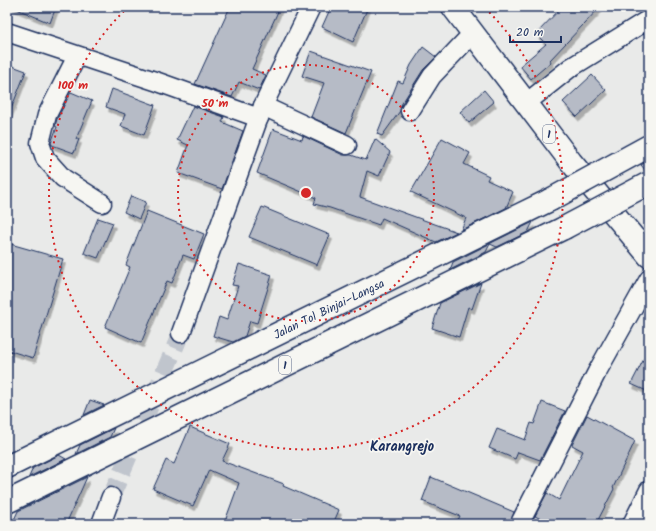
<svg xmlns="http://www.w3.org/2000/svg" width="656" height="531" font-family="Kalam,sans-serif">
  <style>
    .building { fill: #b6bbc6; stroke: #1b2f5e; filter: url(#shadow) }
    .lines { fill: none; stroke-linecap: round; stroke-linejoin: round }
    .street-tunnel { stroke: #c0c5cd; stroke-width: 18; stroke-dasharray: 18 9; stroke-linecap: butt }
    .street-casing { stroke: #1b2f5e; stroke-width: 21 }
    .highway-casing { stroke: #1b2f5e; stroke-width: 25 }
    .street { stroke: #f6f6f2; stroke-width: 18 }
    .highway { stroke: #f6f6f2; stroke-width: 22 }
    .highway-bridge-casing { stroke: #1b2f5e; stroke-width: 25; stroke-linecap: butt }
    .highway-bridge { stroke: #f6f6f2; stroke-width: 22 }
    .ring { fill: none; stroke: #d62828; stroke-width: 2; stroke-dasharray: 2 4 }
    .labels { text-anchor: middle; stroke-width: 3.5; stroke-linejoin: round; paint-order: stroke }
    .shield { fill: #f6f6f2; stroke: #5d6b8a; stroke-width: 1 }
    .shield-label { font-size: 11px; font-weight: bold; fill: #1b2f5e }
    .street-label { font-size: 12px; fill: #1b2f5e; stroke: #f6f6f2 }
    .quarter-label { font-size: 14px; font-weight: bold; fill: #1b2f5e; stroke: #f6f6f2 }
    .centre { fill: #d62828; stroke: #f6f6f2; stroke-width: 2 }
    .ring-label { font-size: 12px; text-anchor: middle; font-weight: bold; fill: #d62828; stroke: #f6f6f2; stroke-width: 3.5; stroke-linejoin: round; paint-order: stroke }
  </style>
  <defs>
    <filter id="shadow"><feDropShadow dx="2.5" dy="4.5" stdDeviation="0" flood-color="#0004"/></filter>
  </defs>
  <rect width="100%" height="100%" fill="#e9eae9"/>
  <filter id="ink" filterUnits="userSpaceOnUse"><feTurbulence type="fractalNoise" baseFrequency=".025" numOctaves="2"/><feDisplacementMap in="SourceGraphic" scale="8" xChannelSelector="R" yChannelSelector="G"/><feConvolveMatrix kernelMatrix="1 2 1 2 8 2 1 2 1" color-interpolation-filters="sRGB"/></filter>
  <g filter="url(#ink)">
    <!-- building -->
    <g class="building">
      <polygon points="12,7 56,7 50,23"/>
      <polygon points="230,7 280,7 252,69 266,75 259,90 239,82 232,97 195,84"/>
      <polygon points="331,7 368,7 353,42 322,27"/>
      <polygon points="562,7 600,7 550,60 551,62 531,79 520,66 546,44 536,34"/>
      <polygon points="423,47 436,57 423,70 401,105 400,111 382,136 377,134 398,81 403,83 411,65"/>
      <polygon points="311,51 371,72 346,133 311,117 324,83 302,76"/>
      <polygon points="7,64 26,71 8,117 7,117"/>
      <polygon points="592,75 606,90 577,117 563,102"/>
      <polygon points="112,89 155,105 144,135 121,126 125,114 106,107"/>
      <polygon points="484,90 494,102 469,123 460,112"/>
      <polygon points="71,92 92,101 76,139 79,139 74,153 52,145 51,143 57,127 55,126 57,119"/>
      <polygon points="193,106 224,117 222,122 243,131 222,189 178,173 188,145 177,140"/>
      <polygon points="273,129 302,140 303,136 343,155 351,155 366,160 375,139 390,152 379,176 367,171 360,197 457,232 436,242 382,218 379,225 330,208 314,204 316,198 257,173"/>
      <polygon points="442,138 470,153 464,164 489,176 487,180 513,192 506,208 461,230 466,218 411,192"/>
      <polygon points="649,160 649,171 646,171 641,165"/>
      <polygon points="131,196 146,202 139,219 124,212"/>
      <polygon points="262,207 330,235 317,265 249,237"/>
      <polygon points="147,211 204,234 194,259 183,255 172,283 167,281 141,343 105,327 130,267 126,265"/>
      <polygon points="98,218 113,223 98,258 84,253"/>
      <polygon points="533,222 528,232 497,247 490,244 486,252 450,270 453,262"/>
      <polygon points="7,243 63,259 33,358 7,350"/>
      <polygon points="239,264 272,275 257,323 250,321 245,336 233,342 213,336 219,317 227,320 238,286 232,285"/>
      <polygon points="481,283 472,309 468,307 459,337 432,328 440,303"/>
      <polygon points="649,349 649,392 631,384"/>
      <polygon points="90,400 104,405 84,415"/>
      <polygon points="542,402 565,411 540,460 518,452 515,459 489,448 497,429 525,440 531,423 534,424"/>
      <polygon points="587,415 635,441 613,488 614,489 596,524 551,524 535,516 547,493 559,500 583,451 572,445"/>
      <polygon points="190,427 230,444 222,461 284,484 283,486 339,510 333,524 224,524 239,483 209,470 193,506 153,489 166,460 174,464"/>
      <polygon points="114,428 110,437 76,454 80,445"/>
      <polygon points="59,455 66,459 29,477 33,468"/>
      <polygon points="87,477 66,524 12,524 18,511"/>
      <polygon points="431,477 514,512 511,524 456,524 460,516 422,501"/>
    </g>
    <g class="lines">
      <!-- street-tunnel -->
      <polyline class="street-tunnel" points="111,497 181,333"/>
      <!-- street casing -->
      <g class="street-casing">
        <g id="street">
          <polyline points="7,32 158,82 259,118"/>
          <polyline points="77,56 47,115 40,143 45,158 63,178 102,203"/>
          <polyline points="525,104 570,68 649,19"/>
          <polyline points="263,106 347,145"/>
          <polyline points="410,111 432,76 473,33"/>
          <polyline points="181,333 263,106 311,7"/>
          <polyline points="521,521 597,372 649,279"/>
          <polyline points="101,524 111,497"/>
          <polyline points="632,524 649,490"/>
        </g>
      </g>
      <!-- highway casing -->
      <g class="highway-casing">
        <g id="highway">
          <polyline points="453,7 571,162 649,256"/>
          <polyline points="7,467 550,200"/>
          <polyline points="7,502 564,228"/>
        </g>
      </g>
      <!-- street -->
      <use href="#street" class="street"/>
      <!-- highway -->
      <use href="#highway" class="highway"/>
      <!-- highway-bridge casing -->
      <g class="highway-bridge-casing">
        <g id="highway-bridge">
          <polyline points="550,200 649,146"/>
          <polyline points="564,228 649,183"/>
        </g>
      </g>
      <!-- highway-bridge -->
      <use href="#highway-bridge" class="highway-bridge"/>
    </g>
  </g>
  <!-- distance rings -->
  <g class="ring">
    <circle cx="306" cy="193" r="128"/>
    <path d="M485 8A257 257 0 1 1 127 8"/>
  </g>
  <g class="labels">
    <!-- shield labels -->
    <g class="shield">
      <rect x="543" y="125" width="12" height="18" rx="3"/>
      <rect x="279" y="356" width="12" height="18" rx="3"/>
    </g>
    <g class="shield-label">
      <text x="549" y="138">1</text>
      <text x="285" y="369">1</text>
    </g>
    <!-- street labels -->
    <g class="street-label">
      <text transform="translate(329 309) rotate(-26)" y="4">Jalan Tol Binjai–Langsa</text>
    </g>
    <!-- quarter labels -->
    <g class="quarter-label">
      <text x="402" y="451">Karangrejo</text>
    </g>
  </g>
  <circle cx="306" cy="193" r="6" class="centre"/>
  <g class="ring-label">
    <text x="73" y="89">100 m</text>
    <text x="215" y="107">50 m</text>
  </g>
  <!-- margin -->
  <rect width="656" height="531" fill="none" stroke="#f6f6f2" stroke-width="24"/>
  <rect x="12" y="12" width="632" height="507" fill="none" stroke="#1b2f5e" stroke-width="1.5" filter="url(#ink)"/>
  <!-- scale -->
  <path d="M510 36v6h51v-6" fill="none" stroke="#1b2f5e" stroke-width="2"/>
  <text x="516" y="36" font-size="12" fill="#1b2f5e" stroke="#f6f6f2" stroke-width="3" paint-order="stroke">20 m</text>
</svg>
